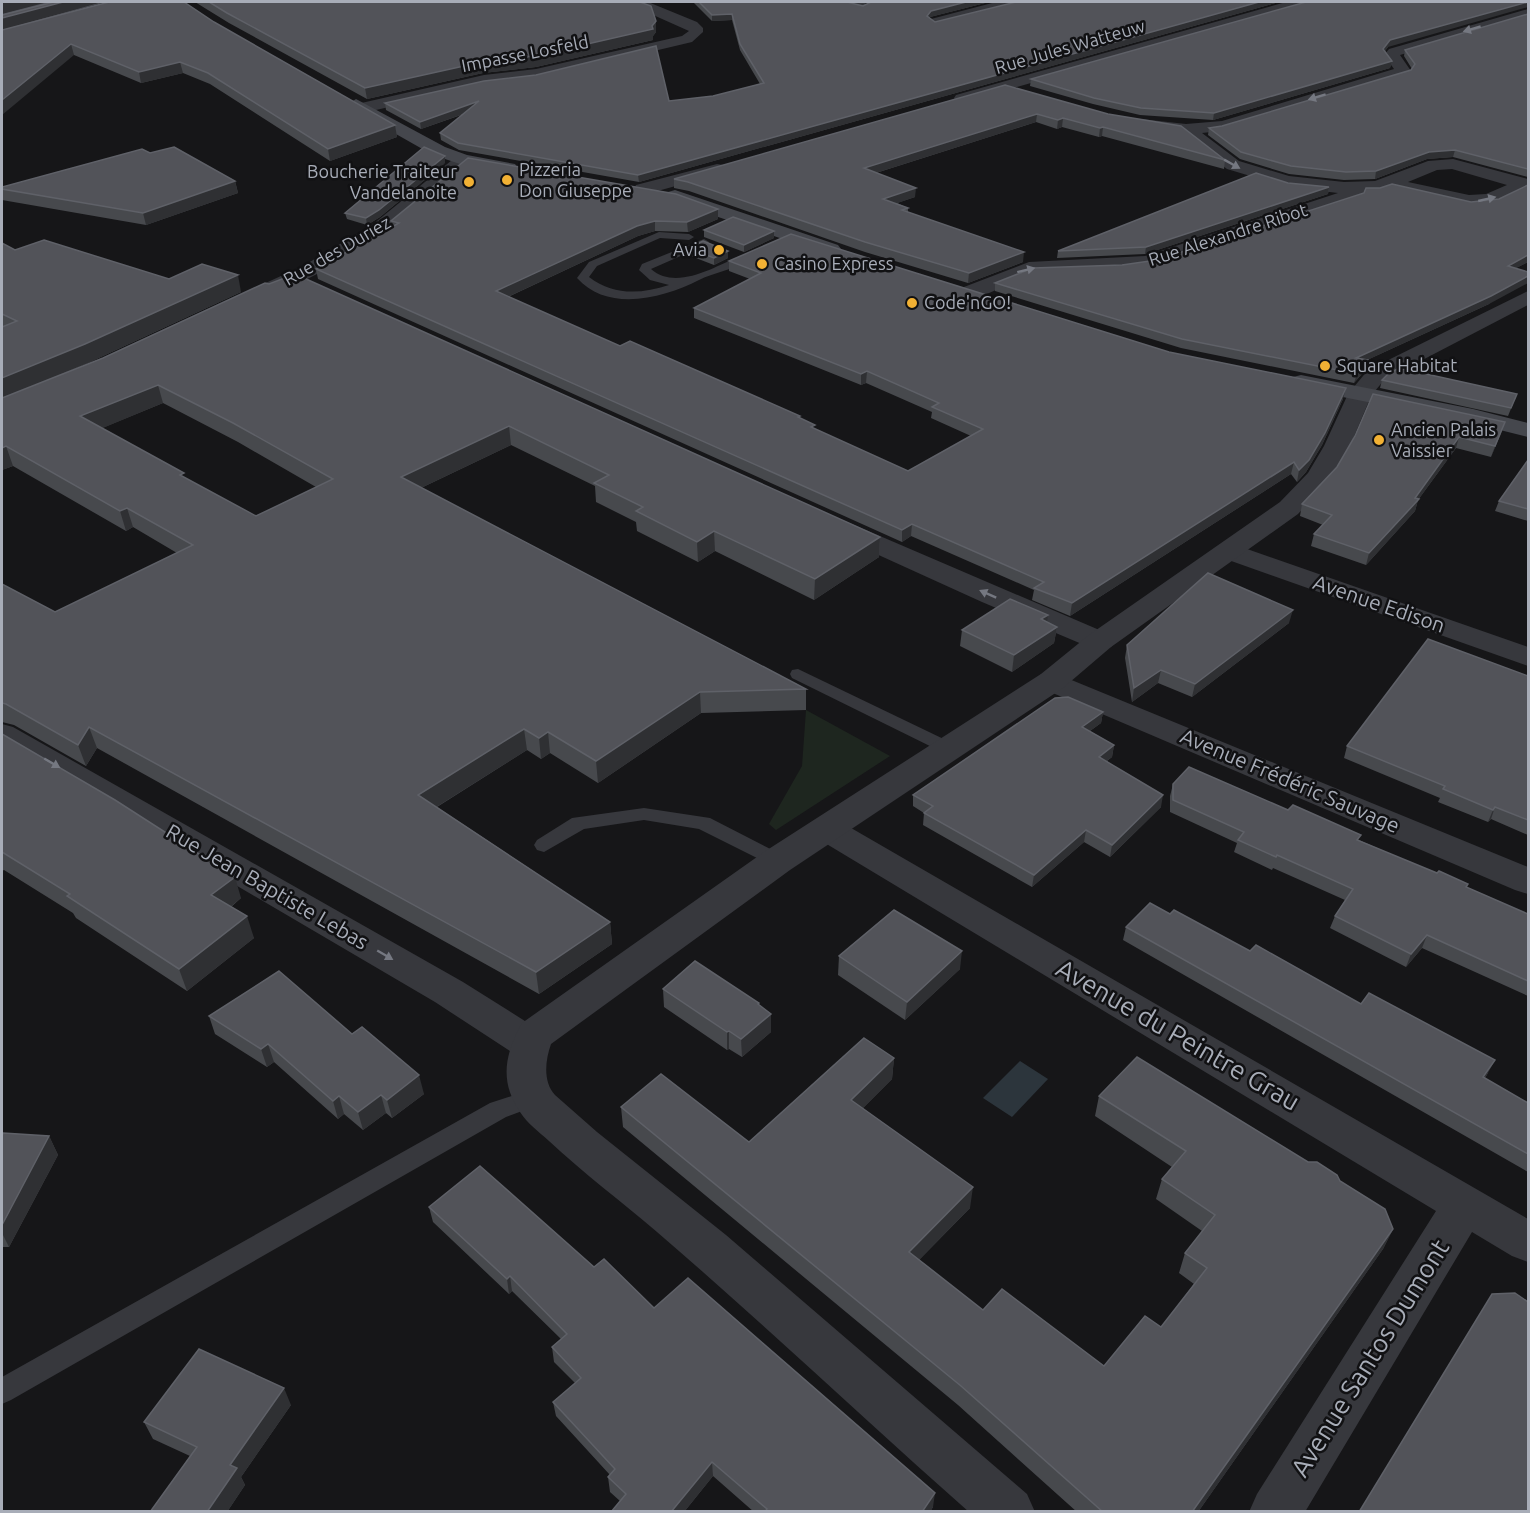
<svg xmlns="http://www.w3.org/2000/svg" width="1530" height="1513" font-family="Ubuntu,sans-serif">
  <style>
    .green { fill: #1e261f }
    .water { fill: #2c353c }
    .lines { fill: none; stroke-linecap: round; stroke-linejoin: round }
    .service { fill: #37383d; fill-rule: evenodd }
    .minor { fill: #37383d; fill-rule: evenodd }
    .tertiary { fill: #37383d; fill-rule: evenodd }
    .secondary { fill: #45474d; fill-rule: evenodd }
    .primary { fill: #53555c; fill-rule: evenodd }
    .tram { stroke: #4a4c52; stroke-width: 1.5 }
    .wall { fill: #47494d; fill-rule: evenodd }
    .shaded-wall { fill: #2f3033 }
    .building { fill: #525359; stroke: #5f6168; stroke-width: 1.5; fill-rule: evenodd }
    .oneway { fill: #757881 }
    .poi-dot { fill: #f2b134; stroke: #111113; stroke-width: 2 }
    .labels { text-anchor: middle; stroke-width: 5; stroke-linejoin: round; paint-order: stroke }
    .far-street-label { font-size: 18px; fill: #a8adb8; stroke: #111113 }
    .far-poi-label { font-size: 18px; fill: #a8adb8; stroke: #111113; text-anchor: start }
    .street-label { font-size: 21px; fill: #a8adb8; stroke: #111113 }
    .near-street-label { font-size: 26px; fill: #a8adb8; stroke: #111113 }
  </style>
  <rect width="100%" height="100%" fill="#161618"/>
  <!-- green -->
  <polygon class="green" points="806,710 890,756 776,830 769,824 802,766"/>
  <!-- water -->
  <polygon class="water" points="1020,1061 1048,1079 1012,1117 983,1098"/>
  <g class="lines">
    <!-- service -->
    <g class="service">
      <path d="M 659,232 L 689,234 L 694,237 L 689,240 L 660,238 L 597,266 L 589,277 C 614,296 641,294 669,285 L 650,280 L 639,270 L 642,264 L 704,239 L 709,242 L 708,244 L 651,269 C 676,291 714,267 740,256 L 744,255 L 750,258 C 736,270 714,272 699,280 C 664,298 608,313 577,278 L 589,262 Z"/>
      <polygon points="798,669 954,744 957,748 954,752 942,752 792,678 790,674 792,670"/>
      <polygon points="644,808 710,818 784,856 787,861 784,866 777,868 699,829 644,820 584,829 544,852 537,850 534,845 537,840 572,818"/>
      <polygon points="533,1089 541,1092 544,1098 541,1104 506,1117 11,1400 2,1404 2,1377 490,1103"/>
    </g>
    <!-- minor -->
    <g class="minor">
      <polygon points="633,2 648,2 697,22 703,28 703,32 692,42 536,79 484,85 363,113 355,108 357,104 484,75 536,69 682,36 689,31 642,10"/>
      <polygon points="844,2 863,2 870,6 863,10 846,5"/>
      <polygon points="996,2 1018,2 1016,5 936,26 929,22 931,19"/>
      <polygon points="1286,2 1307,2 1305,5 968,101 956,101 954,98 956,95"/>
      <path d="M 1528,9 L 1528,17 L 1400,55 L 1411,71 L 1409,74 L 1229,130 L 1202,133 L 1239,161 L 1289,176 L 1344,182 L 1375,181 L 1428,161 L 1453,159 L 1528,179 L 1528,189 L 1496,204 L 1469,207 L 1390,189 L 1378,193 L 1363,193 L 1361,198 L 1155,266 L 1121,271 L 1032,274 L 980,297 L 972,298 L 964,297 L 961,292 L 964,287 L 1029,262 L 1145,256 L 1338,193 L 1287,187 L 1227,169 L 1181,134 L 1141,129 L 1135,128 L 1132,124 L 1135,120 L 1141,119 L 1186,124 L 1222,121 L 1394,69 L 1384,55 L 1389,49 ZM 1452,169 L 1507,185 L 1486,194 L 1469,195 L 1408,182 L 1437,170 Z"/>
      <polygon points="463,155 469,156 472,160 469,164 386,233 317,274 266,300 258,301 250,300 247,295 250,290 303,266 372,225 457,156"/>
      <polygon points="717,164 723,165 726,169 723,173 643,195 636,193 634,189 636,185"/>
      <polygon points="838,518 1111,635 1115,641 1111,647 1100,650 1089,647 982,602 828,532 824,526 828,520"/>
      <polygon points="1230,543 1528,647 1528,666 1220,557 1216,551 1220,545"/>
      <polygon points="1052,672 1528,867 1528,894 1515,890 1041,688 1036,681 1041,674"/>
      <polygon points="2,724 13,727 463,982 544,1033 550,1044 544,1055 530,1060 516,1055 435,1002 2,748"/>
      <polygon points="827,817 839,821 1528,1219 1528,1262 1512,1256 1472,1232 1305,1512 1249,1512 1257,1494 1436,1211 815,837 810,829 815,821"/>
    </g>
    <!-- tertiary -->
    <path class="tertiary" d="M 1528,291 L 1528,305 L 1384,380 L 1371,396 L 1350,446 L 1332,477 L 1298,514 L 1111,647 L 1063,688 L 790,870 L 551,1044 C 545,1061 543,1082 555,1095 L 597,1132 L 726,1235 L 1027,1494 L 1035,1512 L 969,1512 C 864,1419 763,1323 657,1232 C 621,1201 583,1173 549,1141 C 539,1132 527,1123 520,1112 C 499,1081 505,1054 522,1023 L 764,852 L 1041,674 L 1089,635 L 1280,502 L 1308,473 L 1324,446 L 1348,394 L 1368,370 Z"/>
    <!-- secondary -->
    <g class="secondary">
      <polygon points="356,99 445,147 467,155 515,164 518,168 515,172 509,173 463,165 433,155 350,108 348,104"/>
      <polygon points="675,190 838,245 841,249 838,253 824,253 668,200 666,196 668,192"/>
      <polygon points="1301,375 1473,409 1528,423 1528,437 1472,423 1293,387 1289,382 1293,377"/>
    </g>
    <!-- primary -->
    <polygon class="primary" points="36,2 57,2 55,5 2,19 2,11"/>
    <!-- tram -->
    <polyline class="tram" points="2,30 103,2"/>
  </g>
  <!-- wall -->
  <g class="wall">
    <polygon points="195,2 640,2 656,21 656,32 653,36 653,40 536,67 483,73 367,99 229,23"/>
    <polygon points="693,2 847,2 863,6 868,3 866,2 989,2 930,17 930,18 935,22 1016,2 1279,2 639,182 459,150 441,140 440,133 464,114 421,129 386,110 385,103 669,101 713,96 760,84 740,50 732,20 712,21"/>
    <polygon points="1528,14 1528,177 1453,157 1427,159 1375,179 1344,180 1289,174 1240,159 1208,135 1209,128 1222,126 1411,70 1412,69 1404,56 1405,50"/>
    <polygon points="214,22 395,125 397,137 330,161 210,84 183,73 141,83 74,55 2,30"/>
    <polygon points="1388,47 1385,51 1392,61 1390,68 1213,120 1140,115 1093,104 1030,86 1031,79"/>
    <polygon points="1005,85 1225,160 1224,169 1102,136 1099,137 1062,127 1057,129 1036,122 876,173 915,197 897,203 908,208 908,212 1023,262 968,283 865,252 689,191 674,188 674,179"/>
    <polygon points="150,153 235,181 238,193 146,225 2,200 2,187"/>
    <polygon points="445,163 380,217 367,225 347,219 345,213"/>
    <polygon points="1288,183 1329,187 1328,194 1145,254 1057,258 1058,251"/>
    <polygon points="1528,185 1528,262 1516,268 1489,304 1367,360 1366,369 1354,383 1181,348 995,291 995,283 1157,260 1471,202 1499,199"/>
    <polygon points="718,219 688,232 655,231 638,236 508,297 620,346 800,418 815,429 908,471 971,436 931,418 932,412 866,383 861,385 694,318 694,308 750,279 729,271 729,261 1169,352 1343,399 1322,445 1306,472 1297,482 1291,474 1070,616 1032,600 1034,590 911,536 902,542 318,279 316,269 392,226 391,221"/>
    <polygon points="704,230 774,231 774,238 744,252 704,237"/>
    <path d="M 2,243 L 15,250 L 241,292 L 90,362 L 21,391 L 103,358 L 265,283 L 880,537 L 879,557 L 814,600 L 715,551 L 698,562 L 637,531 L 636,522 L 596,502 L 595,486 L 511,445 L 421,488 L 806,689 L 806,710 L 701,713 L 598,783 L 550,753 L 541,759 L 527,750 L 437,807 L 610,922 L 612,944 L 539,994 L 97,748 L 86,766 L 14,725 L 2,722 L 2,584 L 55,612 L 177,553 L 133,527 L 126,531 L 13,466 L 2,470 ZM 163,403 L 238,442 L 316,487 L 256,516 L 185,478 L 102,428 Z"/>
    <polygon points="688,248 728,258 714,265 688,255"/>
    <polygon points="1382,380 1517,394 1508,416 1380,388"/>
    <polygon points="1501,433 1491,457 1456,448 1418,500 1415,511 1366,565 1311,546 1314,534 1323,525 1300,516 1302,504 1337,467 1355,436"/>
    <polygon points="1528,460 1528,521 1495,511 1499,501"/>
    <polygon points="1047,622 1057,627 1054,643 1012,672 960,646 962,630"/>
    <polygon points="1289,623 1192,697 1158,683 1132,702 1125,658 1127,645"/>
    <polygon points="1528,676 1528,835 1491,819 1488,822 1438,802 1440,798 1344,758 1347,746"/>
    <polygon points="1103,712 1101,723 1090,731 1114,745 1112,757 1107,761 1161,807 1110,857 1084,842 1032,887 923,825 924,813 913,806 913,795"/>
    <polygon points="2,734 241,898 231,907 254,938 187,991 76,918 73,913 4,870 2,871"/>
    <polygon points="1173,784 1359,840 1528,914 1528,996 1422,948 1406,967 1330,928 1335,916 1345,900 1273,868 1272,870 1234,852 1237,843 1170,812 1170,796"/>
    <polygon points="1170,914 1361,1004 1488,1073 1485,1078 1528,1103 1528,1172 1123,940 1126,927"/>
    <polygon points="839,956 960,969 905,1020 838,975"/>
    <polygon points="663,989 759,1003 759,1006 771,1014 771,1032 742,1057 729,1049 727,1050 664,1007"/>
    <polygon points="209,1016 352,1034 424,1094 392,1118 386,1113 363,1130 344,1114 338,1119 274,1062 267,1067 215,1034"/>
    <polygon points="894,1058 892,1079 862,1109 970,1208 919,1260 983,1310 1104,1366 1161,1327 1194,1284 1179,1273 1185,1253 1202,1231 1156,1199 1162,1179 1172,1167 1095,1116 1099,1096 1340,1181 1393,1229 1383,1249 1198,1512 1077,1512 958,1405 623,1127 621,1107 749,1142"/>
    <polygon points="2,1136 49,1136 58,1155 9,1247 2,1247"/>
    <polygon points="429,1207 594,1267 654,1308 933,1507 930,1512 754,1512 713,1476 684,1512 611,1512 620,1501 610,1492 608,1477 610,1475 556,1416 553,1402 575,1383 554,1362 552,1347 561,1339 512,1291 509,1294 433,1222"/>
    <polygon points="291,1405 241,1477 245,1485 227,1512 150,1512 190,1456 153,1439 144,1422"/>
  </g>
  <!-- shaded-wall -->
  <g class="shaded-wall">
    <polygon points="6,2 48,2 2,14 2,3"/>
    <polygon points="63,2 102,2 2,30 2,18"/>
    <polygon points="966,2 989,2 930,17 927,23 927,16 931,11"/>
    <polygon points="1259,2 1279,2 639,182 638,175"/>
    <polygon points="1528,2 1528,7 1388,47 1382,55 1383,49 1390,40"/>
    <polygon points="732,14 732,20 712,21 712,15"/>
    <polygon points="656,21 656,32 653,36 653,40 536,67 483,73 367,99 365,88 482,62 652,26"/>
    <polygon points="71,44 74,55 2,115 2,100"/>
    <polygon points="1392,61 1390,68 1213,120 1214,113"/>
    <polygon points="180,62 183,73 141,83 139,72"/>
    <polygon points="479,101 480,108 421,129 420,122"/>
    <polygon points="1037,114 1036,122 863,177 864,168"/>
    <polygon points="1063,118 1062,127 1057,129 1058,120"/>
    <polygon points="395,125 397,137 330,161 328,149"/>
    <polygon points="1103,127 1102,136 1099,137 1100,128"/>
    <polygon points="1455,150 1453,157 1427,159 1375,179 1376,171 1429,152"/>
    <polygon points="445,156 445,163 380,217 367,225 366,218"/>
    <polygon points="235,181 238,193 146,225 143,213"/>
    <polygon points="1329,187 1328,194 1145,254 1146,247"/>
    <polygon points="916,188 915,197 883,208 883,199"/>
    <polygon points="718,209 718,219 688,232 687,222"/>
    <polygon points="655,221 655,231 638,236 497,302 496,291 637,226"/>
    <polygon points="774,231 774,238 744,252 744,245"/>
    <polygon points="728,251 728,258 714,265 714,258"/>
    <polygon points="1024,252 1023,262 968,283 969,273"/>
    <polygon points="1528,255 1528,262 1505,274 1508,266"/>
    <polygon points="238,275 241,292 90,362 2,399 2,378"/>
    <polygon points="1528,276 1528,283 1489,304 1354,366 1356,358"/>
    <polygon points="1368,360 1366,369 1354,383 1357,374"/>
    <polygon points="867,371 866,383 861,385 861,374"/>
    <polygon points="158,385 163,403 86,435 80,416"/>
    <polygon points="1346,388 1343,399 1322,445 1306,472 1297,482 1299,470"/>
    <polygon points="1505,422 1501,433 1491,457 1495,446"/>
    <polygon points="509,426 511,445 404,496 401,477"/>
    <polygon points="1459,437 1456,448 1418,500 1415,511 1366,565 1369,553 1415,498"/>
    <polygon points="6,446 13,466 2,470 2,448"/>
    <polygon points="1294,462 1291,474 1070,616 1072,603"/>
    <polygon points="127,508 133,527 126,531 120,511"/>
    <polygon points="912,524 911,536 902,542 902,530"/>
    <polygon points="714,531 715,551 698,562 697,542"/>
    <polygon points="880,537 879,557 814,600 815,579"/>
    <polygon points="1293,610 1289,623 1192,697 1195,684"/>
    <polygon points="1048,615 1046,631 1041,619"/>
    <polygon points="1057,627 1054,643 1012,672 1014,655"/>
    <polygon points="1161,670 1158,683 1132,702 1134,688"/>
    <polygon points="700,692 701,713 598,783 596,761"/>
    <polygon points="1103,712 1101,723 1080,738 1082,727"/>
    <polygon points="89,727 97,748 86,766 78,745"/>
    <polygon points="524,729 527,750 422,816 418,795"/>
    <polygon points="548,732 550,753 541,759 539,738"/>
    <polygon points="1114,745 1112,757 1097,768 1099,757"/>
    <polygon points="1163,795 1161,807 1110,857 1112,845"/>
    <polygon points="1495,807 1491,819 1488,822 1493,810"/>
    <polygon points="1086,830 1084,842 1032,887 1034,875"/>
    <polygon points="235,877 241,898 218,917 211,895"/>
    <polygon points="247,916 254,938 187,991 179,969"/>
    <polygon points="610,922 612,944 539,994 536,972"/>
    <polygon points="1427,935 1422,948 1406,967 1411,954"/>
    <polygon points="962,951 960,969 905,1020 907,1002"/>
    <polygon points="771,1014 771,1032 742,1057 741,1039"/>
    <polygon points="729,1031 729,1049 727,1050 727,1032"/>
    <polygon points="268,1044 274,1062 267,1067 261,1049"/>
    <polygon points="894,1058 892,1079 850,1121 851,1100"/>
    <polygon points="1495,1060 1488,1073 1476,1091 1483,1077"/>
    <polygon points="419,1075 424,1094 392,1118 387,1100"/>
    <polygon points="381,1095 386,1113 363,1130 358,1112"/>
    <polygon points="339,1096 344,1114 338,1119 333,1101"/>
    <polygon points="49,1136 58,1155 9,1247 2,1233 2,1225"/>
    <polygon points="973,1187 970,1208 907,1272 909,1252"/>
    <polygon points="1393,1229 1383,1249 1198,1512 1192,1512"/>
    <polygon points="510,1276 512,1291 509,1294 507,1279"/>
    <polygon points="284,1388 291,1405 241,1477 245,1485 227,1512 207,1512 230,1465"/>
    <polygon points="712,1462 713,1476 684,1512 671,1512"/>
    <polygon points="935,1493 933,1507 930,1512 922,1512"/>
  </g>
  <!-- building -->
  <g class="building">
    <polygon points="54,2 63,2 2,18 2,15"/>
    <polygon points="109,2 184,2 214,22 395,125 328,149 208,73 180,62 139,72 71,44 2,100 2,30"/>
    <polygon points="209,2 640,2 651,6 656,21 652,26 653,29 535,56 482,62 365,88 227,13"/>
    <polygon points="699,2 847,2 863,6 871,2 966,2 931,11 927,16 935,22 1016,2 1259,2 638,175 458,143 440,133 479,101 420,122 385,103 484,81 536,75 656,46 669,101 713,96 764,83 740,44 732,14 712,15"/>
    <polygon points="1306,2 1528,2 1390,40 1383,49 1392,61 1214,113 1141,108 1094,98 1031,79"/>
    <polygon points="1528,14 1528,169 1455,150 1429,152 1376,171 1346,172 1291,166 1241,152 1209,128 1222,126 1411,70 1415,64 1405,50"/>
    <polygon points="1005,85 1108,114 1181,126 1225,160 1103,127 1100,128 1063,118 1058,120 1037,114 864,168 916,188 883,199 908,208 902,210 1024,252 969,273 865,242 688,182 674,179"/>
    <polygon points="174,147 235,181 143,213 2,189 2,187 142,149 150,153"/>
    <polygon points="424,147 445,156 379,210 366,218 345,213"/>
    <polygon points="468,158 676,194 718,209 687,222 655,221 637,226 496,291 620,346 630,341 800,416 798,417 815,425 811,427 908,471 983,429 932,407 939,403 867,371 861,374 694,308 761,273 729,261 791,234 1169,352 1346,388 1325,433 1309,460 1299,470 1294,462 1072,603 1034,588 1044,582 912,524 902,530 316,269 399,223 391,221"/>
    <polygon points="1256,173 1288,183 1329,187 1146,247 1058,251"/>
    <polygon points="1392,184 1471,202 1499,199 1528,185 1528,255 1508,266 1528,272 1528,276 1491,296 1356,358 1368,360 1357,374 1182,339 995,283 1033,268 1122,265 1157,260 1364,193 1366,188 1380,188"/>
    <polygon points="733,217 774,231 744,245 704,230"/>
    <polygon points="44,240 169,279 202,264 238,275 85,344 2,378 2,327 17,321 2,314 2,243 15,250"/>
    <polygon points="703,241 728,251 714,258 688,248"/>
    <path d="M 295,274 L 880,537 L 815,579 L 714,531 L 697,542 L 636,511 L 643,507 L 594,483 L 609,475 L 509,426 L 401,477 L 806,689 L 700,692 L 596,761 L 548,732 L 539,738 L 524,729 L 418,795 L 610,922 L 536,972 L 89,727 L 78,745 L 6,704 L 2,703 L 2,584 L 55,612 L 193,545 L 127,508 L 120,511 L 6,446 L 2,448 L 2,398 L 103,358 L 265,283 L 269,284 ZM 158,385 L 233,423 L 333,479 L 256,516 L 180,475 L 184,473 L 80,416 Z"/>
    <polygon points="1399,368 1517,394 1511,408 1382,380 1388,374"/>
    <polygon points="1373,394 1505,422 1495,446 1459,437 1415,498 1419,499 1369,553 1314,534 1332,515 1302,504 1337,467 1355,436"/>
    <polygon points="1528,460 1528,509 1499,501"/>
    <polygon points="1208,573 1293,610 1195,684 1161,670 1134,688 1127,645"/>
    <polygon points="1010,599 1048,615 1041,619 1057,627 1014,655 962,630"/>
    <polygon points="1428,639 1528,676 1528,820 1495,807 1493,810 1443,789 1445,786 1347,746"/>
    <polygon points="1068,697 1103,712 1082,727 1114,745 1099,757 1163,795 1112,845 1086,830 1034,875 924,813 933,806 913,795 1055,698"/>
    <polygon points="2,734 115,800 235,877 211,895 247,916 179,969 67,896 70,894 2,852"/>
    <polygon points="1189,767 1288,810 1293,805 1361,835 1357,840 1437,873 1439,871 1468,884 1466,887 1528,914 1528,981 1427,935 1411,954 1335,916 1353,889 1277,855 1276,857 1238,840 1244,832 1173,800 1173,784"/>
    <polygon points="1150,903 1170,914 1174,910 1250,951 1256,945 1361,1004 1369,993 1495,1060 1483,1077 1528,1103 1528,1154 1126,927"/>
    <polygon points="894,910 962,951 907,1002 839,956"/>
    <polygon points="695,961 759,1003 758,1004 771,1014 741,1039 729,1031 727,1032 663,989"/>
    <polygon points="279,971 352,1034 362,1027 419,1075 387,1100 381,1095 358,1112 339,1096 333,1101 268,1044 261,1049 209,1016"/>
    <polygon points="864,1038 894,1058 851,1100 973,1187 909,1252 983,1310 1002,1289 1104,1366 1145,1316 1161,1327 1207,1268 1185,1253 1215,1215 1162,1179 1186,1151 1099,1096 1137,1057 1308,1162 1317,1162 1337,1175 1340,1181 1385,1209 1393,1229 1192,1512 1103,1512 961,1386 621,1107 661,1074 749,1142"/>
    <polygon points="3,1133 49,1136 2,1225 2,1136"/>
    <polygon points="480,1166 594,1267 604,1259 654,1308 688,1278 935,1493 922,1512 765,1512 767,1509 712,1462 671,1512 611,1512 626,1494 608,1477 615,1469 553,1402 581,1378 552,1347 567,1334 510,1276 507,1279 429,1207"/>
    <polygon points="1515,1293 1528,1302 1528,1512 1359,1512 1492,1294"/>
    <polygon points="199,1349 284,1388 230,1465 237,1468 207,1512 150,1512 197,1447 144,1422"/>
  </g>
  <!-- one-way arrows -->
  <defs><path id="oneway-solid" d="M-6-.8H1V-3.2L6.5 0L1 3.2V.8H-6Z" transform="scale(1.5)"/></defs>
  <g class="oneway">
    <use href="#oneway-solid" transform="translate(1472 29) rotate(164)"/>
    <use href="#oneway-solid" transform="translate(1317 97) rotate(163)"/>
    <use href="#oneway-solid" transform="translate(1232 164) rotate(29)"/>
    <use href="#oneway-solid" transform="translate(1487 199) rotate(-13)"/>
    <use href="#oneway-solid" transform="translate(1026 270) rotate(-14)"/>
    <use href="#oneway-solid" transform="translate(988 594) rotate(-156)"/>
    <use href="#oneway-solid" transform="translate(52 763) rotate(30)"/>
    <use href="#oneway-solid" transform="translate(385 955) rotate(30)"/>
  </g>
  <!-- markers -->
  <g class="poi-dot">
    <circle cx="507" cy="180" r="6"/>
    <circle cx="469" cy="182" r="6"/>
    <circle cx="719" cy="250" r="6"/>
    <circle cx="762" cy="264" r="6"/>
    <circle cx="912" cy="303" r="6"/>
    <circle cx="1325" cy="366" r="6"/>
    <circle cx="1379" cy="440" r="6"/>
  </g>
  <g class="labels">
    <!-- far-street labels -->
    <g class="far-street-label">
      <text transform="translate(1070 47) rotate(-16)" y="6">Rue Jules Watteuw</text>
      <text transform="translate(525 54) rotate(-11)" y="6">Impasse Losfeld</text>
      <text transform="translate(1228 235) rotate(-18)" y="6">Rue Alexandre Ribot</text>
      <text transform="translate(337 251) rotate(-30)" y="6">Rue des Duriez</text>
    </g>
    <!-- far-poi labels -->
    <g class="far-poi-label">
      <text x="519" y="176">Pizzeria<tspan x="519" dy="21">Don Giuseppe</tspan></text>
      <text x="457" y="178" text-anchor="end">Boucherie Traiteur<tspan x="457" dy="21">Vandelanoite</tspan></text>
      <text x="707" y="256" text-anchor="end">Avia</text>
      <text x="774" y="270">Casino Express</text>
      <text x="924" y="309">Code'nGO!</text>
      <text x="1337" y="372">Square Habitat</text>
      <text x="1391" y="436">Ancien Palais<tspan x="1391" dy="21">Vaissier</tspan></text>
    </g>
    <!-- street labels -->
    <g class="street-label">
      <text transform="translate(1379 604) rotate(19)" y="7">Avenue Edison</text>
      <text transform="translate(1290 781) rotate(23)" y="7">Avenue Frédéric Sauvage</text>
      <text transform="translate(267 887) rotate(30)" y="7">Rue Jean Baptiste Lebas</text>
    </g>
    <!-- near-street labels -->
    <g class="near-street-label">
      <text transform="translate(1178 1035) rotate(30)" y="9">Avenue du Peintre Grau</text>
      <text transform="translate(1370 1358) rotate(-58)" y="9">Avenue Santos Dumont</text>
    </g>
  </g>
  <!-- border -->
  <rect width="1530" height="1513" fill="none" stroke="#a8adb8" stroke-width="6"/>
</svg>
